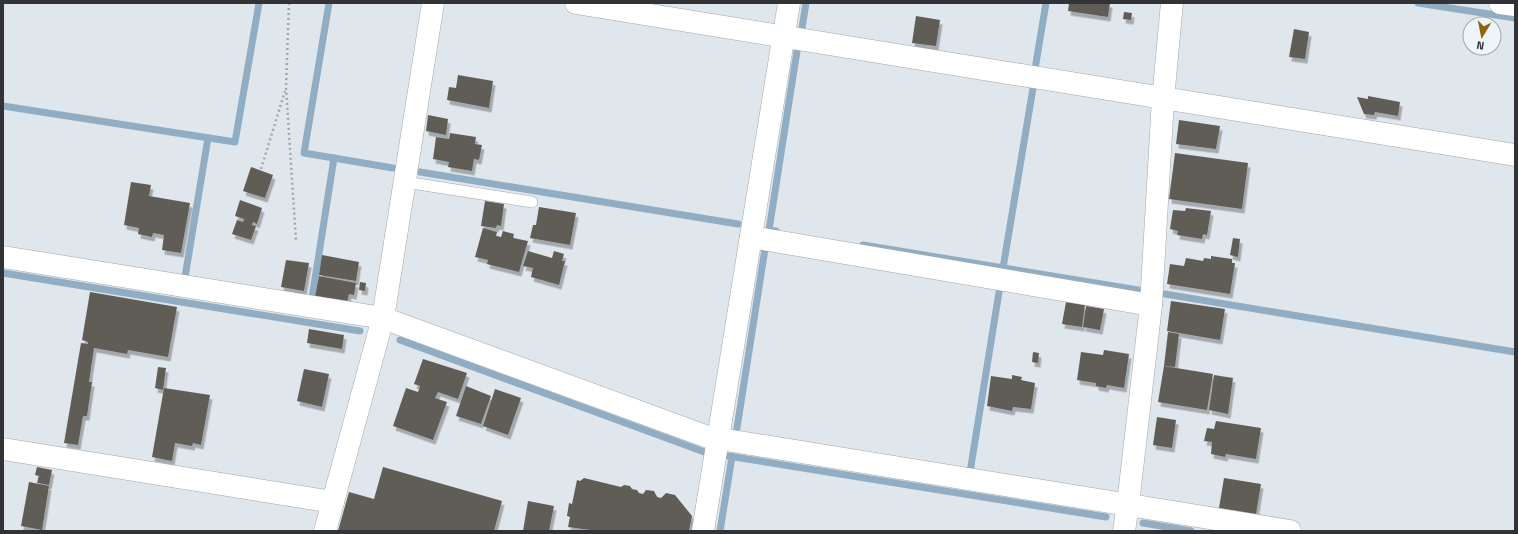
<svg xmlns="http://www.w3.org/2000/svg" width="1518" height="534" font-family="'Titillium Web',sans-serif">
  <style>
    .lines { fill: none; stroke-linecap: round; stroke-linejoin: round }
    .stream { stroke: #91adc4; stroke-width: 7 }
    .building { fill: #615d57; filter: url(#shadow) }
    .service-casing { stroke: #a1a7ad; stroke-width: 12 }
    .minor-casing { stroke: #a1a7ad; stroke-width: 23 }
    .tertiary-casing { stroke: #a1a7ad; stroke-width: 23 }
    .path { stroke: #a1a6ab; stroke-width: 2.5; stroke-dasharray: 2 3; stroke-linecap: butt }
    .service { stroke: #fff; stroke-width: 11 }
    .minor { stroke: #fff; stroke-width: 22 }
    .tertiary { stroke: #fff; stroke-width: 22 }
  </style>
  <defs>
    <filter id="shadow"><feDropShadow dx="2.5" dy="4.5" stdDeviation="0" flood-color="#0004"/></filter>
  </defs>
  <rect width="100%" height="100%" fill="#dfe6ec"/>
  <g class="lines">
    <!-- stream -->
    <g class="stream">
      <polyline points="329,3 304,153 393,168"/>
      <polyline points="1418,3 1515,18"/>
      <polyline points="802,28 806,3"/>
      <polyline points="1035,69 1046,3"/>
      <polyline points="3,106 235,142 259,3"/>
      <polyline points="420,172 738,224"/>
      <polyline points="776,231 769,230 797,51"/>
      <polyline points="863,245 1138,290"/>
      <polyline points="1003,268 1033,88"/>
      <polyline points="3,273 360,331"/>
      <polyline points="185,277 208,138"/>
      <polyline points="1165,294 1515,352"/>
      <polyline points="312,298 334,158"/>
      <polyline points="400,340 707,453"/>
      <polyline points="737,428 765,249"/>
      <polyline points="728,456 1106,517"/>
      <polyline points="970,472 1000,286"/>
      <polyline points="1143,523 1191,531"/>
      <polyline points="720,531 732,457"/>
    </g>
  </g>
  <!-- building -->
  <g class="building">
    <polygon points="1069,3 1110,3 1108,17 1068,11"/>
    <polygon points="1124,12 1132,13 1131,20 1123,19"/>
    <polygon points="916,16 940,20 936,46 912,43"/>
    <polygon points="1294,29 1309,32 1305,59 1289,57"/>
    <polygon points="458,75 493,81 489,108 447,100 449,87 456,88"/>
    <polygon points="1368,96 1400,102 1398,116 1375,112 1374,115 1364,114 1357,97 1368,99"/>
    <polygon points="428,115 448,119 446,135 426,131"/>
    <polygon points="1179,120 1220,126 1216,149 1176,144"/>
    <polygon points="450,133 476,137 475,144 482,145 479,160 474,159 472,171 448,167 449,162 433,159 436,137 449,139"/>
    <polygon points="1175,153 1248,163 1242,209 1169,199"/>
    <polygon points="251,167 273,175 265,198 243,191"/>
    <polygon points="131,182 151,185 149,196 190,203 181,253 162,250 164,235 153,233 152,237 138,234 139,228 124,225"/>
    <polygon points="240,200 262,208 257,224 253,222 252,225 256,226 251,240 232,234 237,220 243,222 244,219 235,216"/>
    <polygon points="485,201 504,204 501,226 497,225 496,228 481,226"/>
    <polygon points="539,207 576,213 570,245 530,238 533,225 536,225"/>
    <polygon points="1186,208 1211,211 1207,235 1203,234 1202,239 1177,235 1178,231 1170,229 1173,210 1185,211"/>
    <polygon points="483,228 497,232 496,236 501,237 503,231 514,234 513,238 528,241 519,272 487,264 488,260 475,257"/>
    <polygon points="1233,238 1240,239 1238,257 1230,255"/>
    <polygon points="528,251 552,258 554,251 564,254 562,261 565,261 559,285 531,277 533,268 523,266"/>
    <polygon points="322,255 359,262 356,281 319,275"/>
    <polygon points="1211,256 1232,259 1232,263 1235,263 1230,294 1167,284 1170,264 1184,266 1186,258 1203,261 1204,258 1211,259"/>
    <polygon points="286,260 309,263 304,291 281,287"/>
    <polygon points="319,276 356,283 354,295 349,294 347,303 315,297"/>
    <polygon points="360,282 366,283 365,291 359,290"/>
    <polygon points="90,292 177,307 168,357 128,350 127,354 94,348 89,382 92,382 87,416 83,416 78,445 64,443 81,343 88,344 88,342 82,340"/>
    <polygon points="1171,301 1225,309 1220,340 1167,331"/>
    <polygon points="1066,302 1085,305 1082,327 1062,324"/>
    <polygon points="1086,306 1104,309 1100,330 1083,327"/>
    <polygon points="309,329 344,335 342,349 307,343"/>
    <polygon points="1168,332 1179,334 1175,367 1164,366"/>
    <polygon points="1104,350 1129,354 1124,388 1107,385 1106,388 1096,386 1096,383 1077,380 1081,352 1103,355"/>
    <polygon points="1033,352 1039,353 1038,363 1032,362"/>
    <polygon points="423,359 467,373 458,399 438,392 435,398 447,402 433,440 393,426 406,388 418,392 420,386 414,384"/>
    <polygon points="1164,366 1213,374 1207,410 1158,402"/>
    <polygon points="158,367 166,368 163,390 155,388"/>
    <polygon points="304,369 329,374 322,407 297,401"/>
    <polygon points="1012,375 1022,377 1021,380 1035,383 1031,409 1013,407 1012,411 987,406 991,376 1012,379"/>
    <polygon points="1214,375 1233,378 1228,414 1209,410"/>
    <polygon points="466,386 491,396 481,424 456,416"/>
    <polygon points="164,388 210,395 201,445 193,443 192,446 175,443 172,461 152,457"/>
    <polygon points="495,389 521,398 508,435 483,426"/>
    <polygon points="1157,417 1176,420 1172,448 1153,445"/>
    <polygon points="1216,421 1261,428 1256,459 1226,454 1225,457 1211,454 1212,442 1204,441 1207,428 1214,429"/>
    <polygon points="37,467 52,470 49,485 37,483 39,476 35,475"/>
    <polygon points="383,467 502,501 494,531 338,531 349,492 374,499"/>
    <polygon points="584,478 621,487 624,485 630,486 632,489 637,490 639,493 643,494 646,490 654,491 657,497 661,498 666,493 675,495 692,516 689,531 597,531 568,527 570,517 567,516 569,503 572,504 577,480 580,481"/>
    <polygon points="1224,478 1261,484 1256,514 1219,508"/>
    <polygon points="29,482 49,486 42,530 21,526"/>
    <polygon points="528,501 554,506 549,531 523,531"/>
  </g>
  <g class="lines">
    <!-- service casing -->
    <g class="service-casing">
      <polyline id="service" points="405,182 532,202"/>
    </g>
    <!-- minor casing -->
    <g class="minor-casing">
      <g id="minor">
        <polyline points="576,3 1515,155"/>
        <polyline points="1500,3 1515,5"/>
        <polyline points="751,237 1151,305"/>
        <polyline points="3,257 383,318 708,437 1290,531"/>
        <polyline points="3,449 333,502"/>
        <polyline points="1128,504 1151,305 1163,99 1172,3"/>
        <polyline points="325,531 383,318 433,3"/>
        <polyline points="703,531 789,3"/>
      </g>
    </g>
    <!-- tertiary casing -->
    <g class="tertiary-casing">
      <polyline id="tertiary" points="1124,531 1128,504"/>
    </g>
    <!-- path -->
    <g class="path">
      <polyline points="289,3 286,87 296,241"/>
      <polyline points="261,169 285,91"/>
    </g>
    <!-- service -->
    <use href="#service" class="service"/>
    <!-- minor -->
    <use href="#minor" class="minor"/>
    <!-- tertiary -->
    <use href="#tertiary" class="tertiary"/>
  </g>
  <!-- border -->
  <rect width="1518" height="534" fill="none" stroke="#313336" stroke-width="8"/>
  <!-- north arrow -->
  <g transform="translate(1482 36) rotate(190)"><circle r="19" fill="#edf4fa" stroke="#a2a7ac"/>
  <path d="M0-3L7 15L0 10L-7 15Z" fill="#8e6309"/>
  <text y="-6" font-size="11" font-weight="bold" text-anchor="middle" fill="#313336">N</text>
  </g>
</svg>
